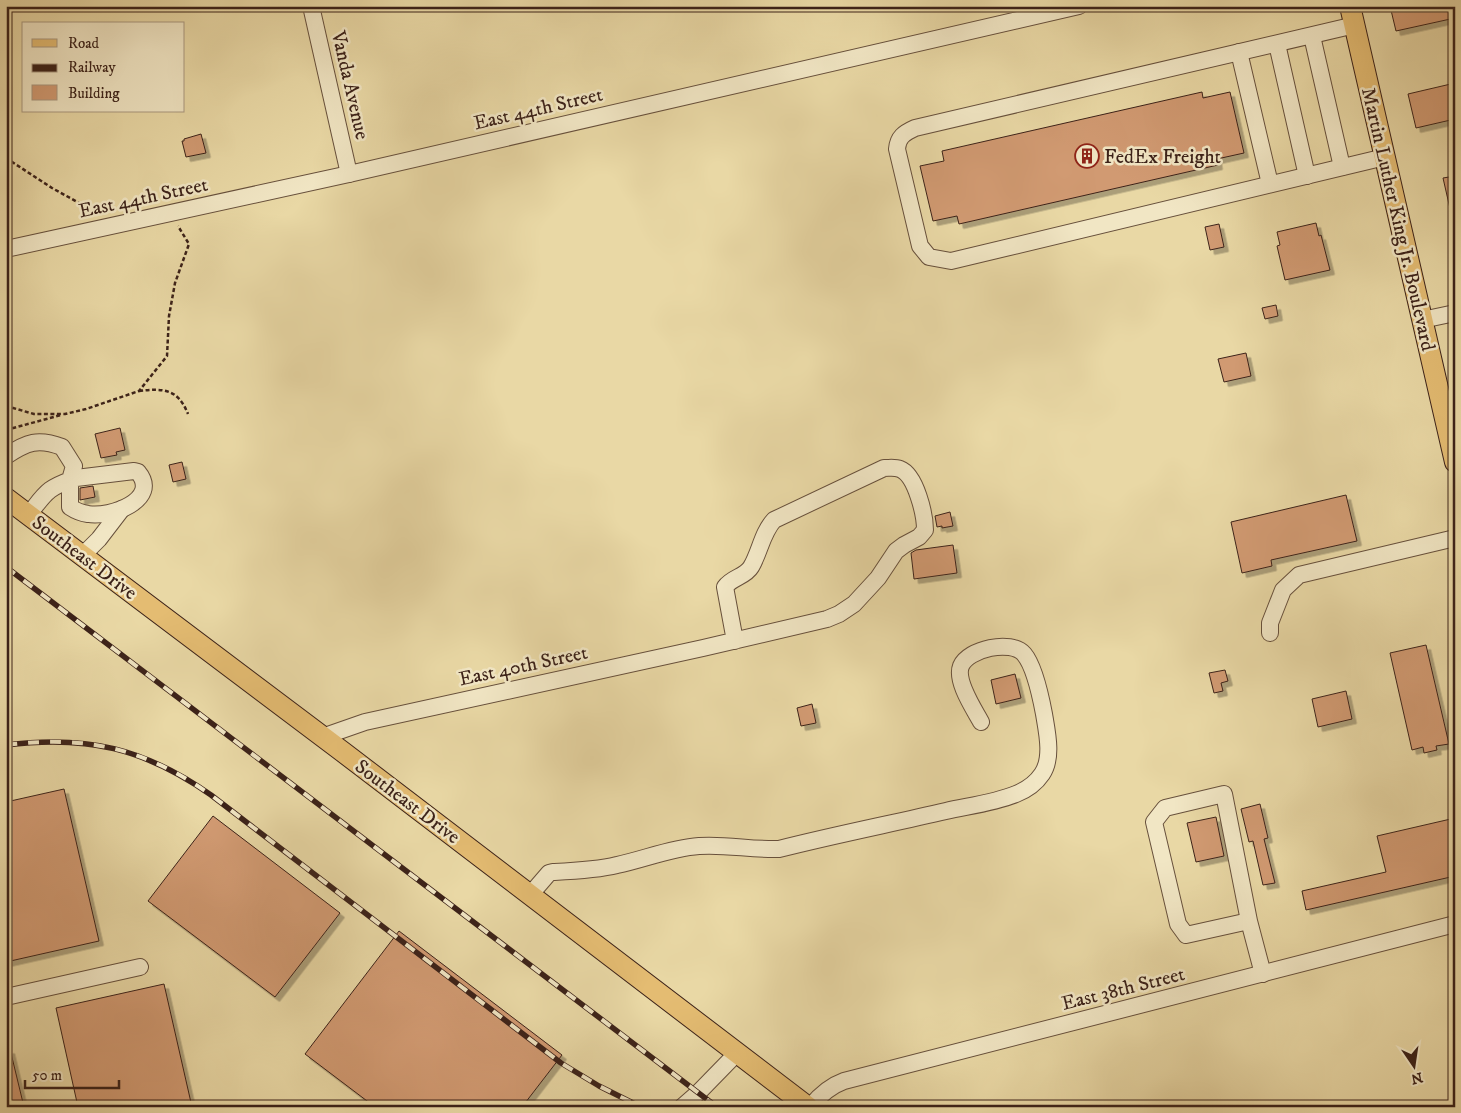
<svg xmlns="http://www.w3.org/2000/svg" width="1461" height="1113" font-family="'IM FELL DW Pica',serif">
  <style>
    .building { fill: #d19a72; stroke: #3c2219; filter: url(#shadow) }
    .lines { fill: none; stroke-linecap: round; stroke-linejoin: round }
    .minor-casing { stroke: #67503c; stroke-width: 18 }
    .major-casing { stroke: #3c2219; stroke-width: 22 }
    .path { stroke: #3c2219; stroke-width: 2.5; stroke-dasharray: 4 2.5; stroke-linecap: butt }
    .minor { stroke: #f1e6c4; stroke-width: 16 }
    .major { stroke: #e4bc72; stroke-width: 20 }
    .rail-casing { stroke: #3c2219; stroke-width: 5.5 }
    .rail { stroke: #f1e6c4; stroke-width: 4; stroke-dasharray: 11; stroke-linecap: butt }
    .labels { text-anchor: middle; stroke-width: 5; stroke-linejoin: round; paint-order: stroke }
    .street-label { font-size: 20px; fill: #3c2219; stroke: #f1e6c4 }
    .poi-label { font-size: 20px; fill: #3c2219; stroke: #f1e6c4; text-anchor: start }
  </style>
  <defs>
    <filter id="shadow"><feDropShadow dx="4.5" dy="4.5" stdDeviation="0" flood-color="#0004"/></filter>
  </defs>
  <rect width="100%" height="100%" fill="#e9d8a5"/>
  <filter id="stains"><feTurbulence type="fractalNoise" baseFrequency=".004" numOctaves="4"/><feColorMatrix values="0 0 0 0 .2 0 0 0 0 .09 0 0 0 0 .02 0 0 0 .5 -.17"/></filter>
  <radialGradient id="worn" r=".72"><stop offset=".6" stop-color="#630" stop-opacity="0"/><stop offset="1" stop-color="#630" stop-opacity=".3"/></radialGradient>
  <!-- building -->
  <g class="building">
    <polygon points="1390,6 1455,6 1455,18 1396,31"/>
    <polygon points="1455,83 1455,119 1416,128 1408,94"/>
    <polygon points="1202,92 1203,98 1230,92 1244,153 1217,159 1218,165 959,224 957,216 933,221 920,166 944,161 942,151"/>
    <polygon points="201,134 206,153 186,157 182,141 184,141 184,139"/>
    <polygon points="1455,176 1455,212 1451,213 1443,178"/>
    <polygon points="1316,223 1319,236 1321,235 1330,270 1285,280 1277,246 1280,245 1277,232"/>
    <polygon points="1219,224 1224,247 1210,250 1205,227"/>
    <polygon points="1276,305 1278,316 1265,319 1262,308"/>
    <polygon points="1246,353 1251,376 1224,382 1218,359"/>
    <polygon points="120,428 125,450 116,452 117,455 101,458 95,434"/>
    <polygon points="182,462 186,479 173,482 169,465"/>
    <polygon points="93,486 95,497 80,500 80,488"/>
    <polygon points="1346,495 1357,541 1271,560 1272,566 1242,573 1231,522"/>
    <polygon points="950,512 953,526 942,528 942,526 937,527 935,516"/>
    <polygon points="953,545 957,573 914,579 911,553 916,550"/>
    <polygon points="1426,645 1449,744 1436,746 1437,750 1424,753 1423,747 1412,750 1390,653"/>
    <polygon points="1225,670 1228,681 1221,683 1223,691 1214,693 1209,673"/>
    <polygon points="1015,674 1021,698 996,704 991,680"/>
    <polygon points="1346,691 1352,719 1318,727 1312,699"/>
    <polygon points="812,704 816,723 801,726 797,708"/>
    <polygon points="64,789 99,941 6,962 6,802"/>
    <polygon points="1260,804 1268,838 1264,839 1275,883 1263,885 1253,841 1249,842 1241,809"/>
    <polygon points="213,816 340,913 275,997 148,901"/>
    <polygon points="1216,817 1224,856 1196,862 1187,823"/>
    <polygon points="1455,818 1455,876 1306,910 1302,891 1386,872 1377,836"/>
    <polygon points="399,931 562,1055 522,1107 375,1107 305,1054"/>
    <polygon points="164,984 192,1107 78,1107 56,1008"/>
    <polygon points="10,1049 24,1107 6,1107 6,1050"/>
  </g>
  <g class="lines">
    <!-- minor casing -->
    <g class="minor-casing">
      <g id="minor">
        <polyline points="311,6 349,174"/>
        <path d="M 1355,25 L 915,128 C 904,133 898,137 897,149 L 920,246 L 929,257 L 951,261 L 1385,157"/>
        <polyline points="1312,36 1342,167"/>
        <polyline points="1277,44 1307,176"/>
        <polyline points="1239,52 1270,184"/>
        <polyline points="6,249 349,174 1079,6"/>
        <polyline points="1422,320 1455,313"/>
        <path d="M 6,456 C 27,442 38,438 62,447 L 74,466 L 70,480 L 70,507 C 76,511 81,513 88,514 C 110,518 161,500 138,472 L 134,471 L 76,478 C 68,481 58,484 50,490 C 42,496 35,507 29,514"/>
        <polyline points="83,555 99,539 122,509"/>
        <polyline points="1270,633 1270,623 1283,590 1299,575 1455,538"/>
        <path d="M 322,737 L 365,722 L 703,648 L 827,619 L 839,614 L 854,604 L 878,578 L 896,551 L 904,545 L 919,537 L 925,530 C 925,515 916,475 900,469 C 895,467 890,468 884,468 L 774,520 C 762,533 760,552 751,567 C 745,577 732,577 725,587 L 735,641"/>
        <path d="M 530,895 L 549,873 L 553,872 C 574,871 597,870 617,865 C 645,859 671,848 699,846 C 726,844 752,850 779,849 C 834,835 890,824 946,811 C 968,806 994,803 1016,794 C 1026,790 1036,783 1042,774 C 1053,758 1047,732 1044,714 C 1041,698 1035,667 1024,654 C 1011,639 968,649 961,666 C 955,681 974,709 981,722"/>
        <polyline points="1249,921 1224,794 1165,808 1154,822 1178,924 1186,935 1249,921 1263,974"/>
        <polyline points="6,997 140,967"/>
        <polyline points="682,1107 698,1093 737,1053"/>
        <path d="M 810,1107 C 819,1096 830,1086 844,1081 L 1455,924"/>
      </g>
    </g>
    <!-- major casing -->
    <g class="major-casing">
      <g id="major">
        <polyline points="1350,6 1455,462"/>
        <polyline points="6,498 343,752 808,1107"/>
      </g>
    </g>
    <!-- path -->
    <g class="path">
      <polyline points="6,158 52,188 81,204"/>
      <path d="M 139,391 C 164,388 178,389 188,414"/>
      <polyline points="6,406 34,414 65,414 86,409 139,391 167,356 169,316 175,283 189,244 178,226"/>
      <polyline points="6,430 61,415"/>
    </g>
    <!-- minor -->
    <use href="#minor" class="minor"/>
    <!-- major -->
    <use href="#major" class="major"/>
    <!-- rail casing -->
    <g class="rail-casing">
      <g id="rail">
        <polyline points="6,567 717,1107"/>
        <path d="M 6,745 C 87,735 144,748 211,795 L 561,1063 L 599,1086 L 641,1107"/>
      </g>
    </g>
    <!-- rail -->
    <use href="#rail" class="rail"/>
  </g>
  <!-- icons -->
  <defs>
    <g id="building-ring" transform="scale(1.25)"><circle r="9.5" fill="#f1e6c4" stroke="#8f2418" stroke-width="1.5"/><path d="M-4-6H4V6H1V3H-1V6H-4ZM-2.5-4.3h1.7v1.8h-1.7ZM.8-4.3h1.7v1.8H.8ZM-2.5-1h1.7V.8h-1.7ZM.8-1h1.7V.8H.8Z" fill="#8f2418"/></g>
  </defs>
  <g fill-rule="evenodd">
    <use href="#building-ring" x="1087" y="156"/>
  </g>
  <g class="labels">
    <!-- street labels -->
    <g class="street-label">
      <text transform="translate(351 85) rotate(77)" y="7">Vanda Avenue</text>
      <text transform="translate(538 108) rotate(-13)" y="7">East 44th Street</text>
      <text transform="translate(143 197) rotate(-12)" y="7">East 44th Street</text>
      <text transform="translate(1399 219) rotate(77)" y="7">Martin Luther King Jr. Boulevard</text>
      <text transform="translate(85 557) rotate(37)" y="7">Southeast Drive</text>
      <text transform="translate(523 665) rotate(-12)" y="7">East 40th Street</text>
      <text transform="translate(408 801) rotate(37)" y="7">Southeast Drive</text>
      <text transform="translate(1123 988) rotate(-14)" y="7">East 38th Street</text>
    </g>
    <!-- poi labels -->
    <g class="poi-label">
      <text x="1104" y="163">FedEx Freight</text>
    </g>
  </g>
  <!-- margin -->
  <rect width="1461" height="1113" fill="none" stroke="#e9d8a5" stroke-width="25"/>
  <rect x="8" y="8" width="1446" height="1098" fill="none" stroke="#3c2219" stroke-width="2.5"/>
  <rect x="12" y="12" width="1436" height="1088" fill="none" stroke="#3c2219"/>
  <!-- legend -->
  <rect x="22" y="22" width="162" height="90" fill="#f1e6c4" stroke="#a99880"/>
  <rect x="32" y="39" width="25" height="8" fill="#e4bc72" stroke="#a99880"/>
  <text x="68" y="48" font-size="15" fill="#3c2219">Road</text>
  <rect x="32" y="64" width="25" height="8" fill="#3c2219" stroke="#a99880"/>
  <text x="68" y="72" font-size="15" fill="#3c2219">Railway</text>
  <rect x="32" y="85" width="25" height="15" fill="#d19a72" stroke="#a99880"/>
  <text x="68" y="98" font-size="15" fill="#3c2219">Building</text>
  <!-- north arrow -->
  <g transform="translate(1414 1066) rotate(167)" stroke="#f1e6c4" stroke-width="4" paint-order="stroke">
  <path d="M0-4L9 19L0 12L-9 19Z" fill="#3c2219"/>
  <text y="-8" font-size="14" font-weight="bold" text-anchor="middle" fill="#3c2219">N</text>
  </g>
  <!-- scale -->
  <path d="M25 1080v8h94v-8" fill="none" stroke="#3c2219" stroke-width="2.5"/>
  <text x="32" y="1080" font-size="15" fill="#3c2219" stroke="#f1e6c4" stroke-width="4" paint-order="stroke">50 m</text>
  <rect width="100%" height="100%" filter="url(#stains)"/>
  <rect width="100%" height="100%" fill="url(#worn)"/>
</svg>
